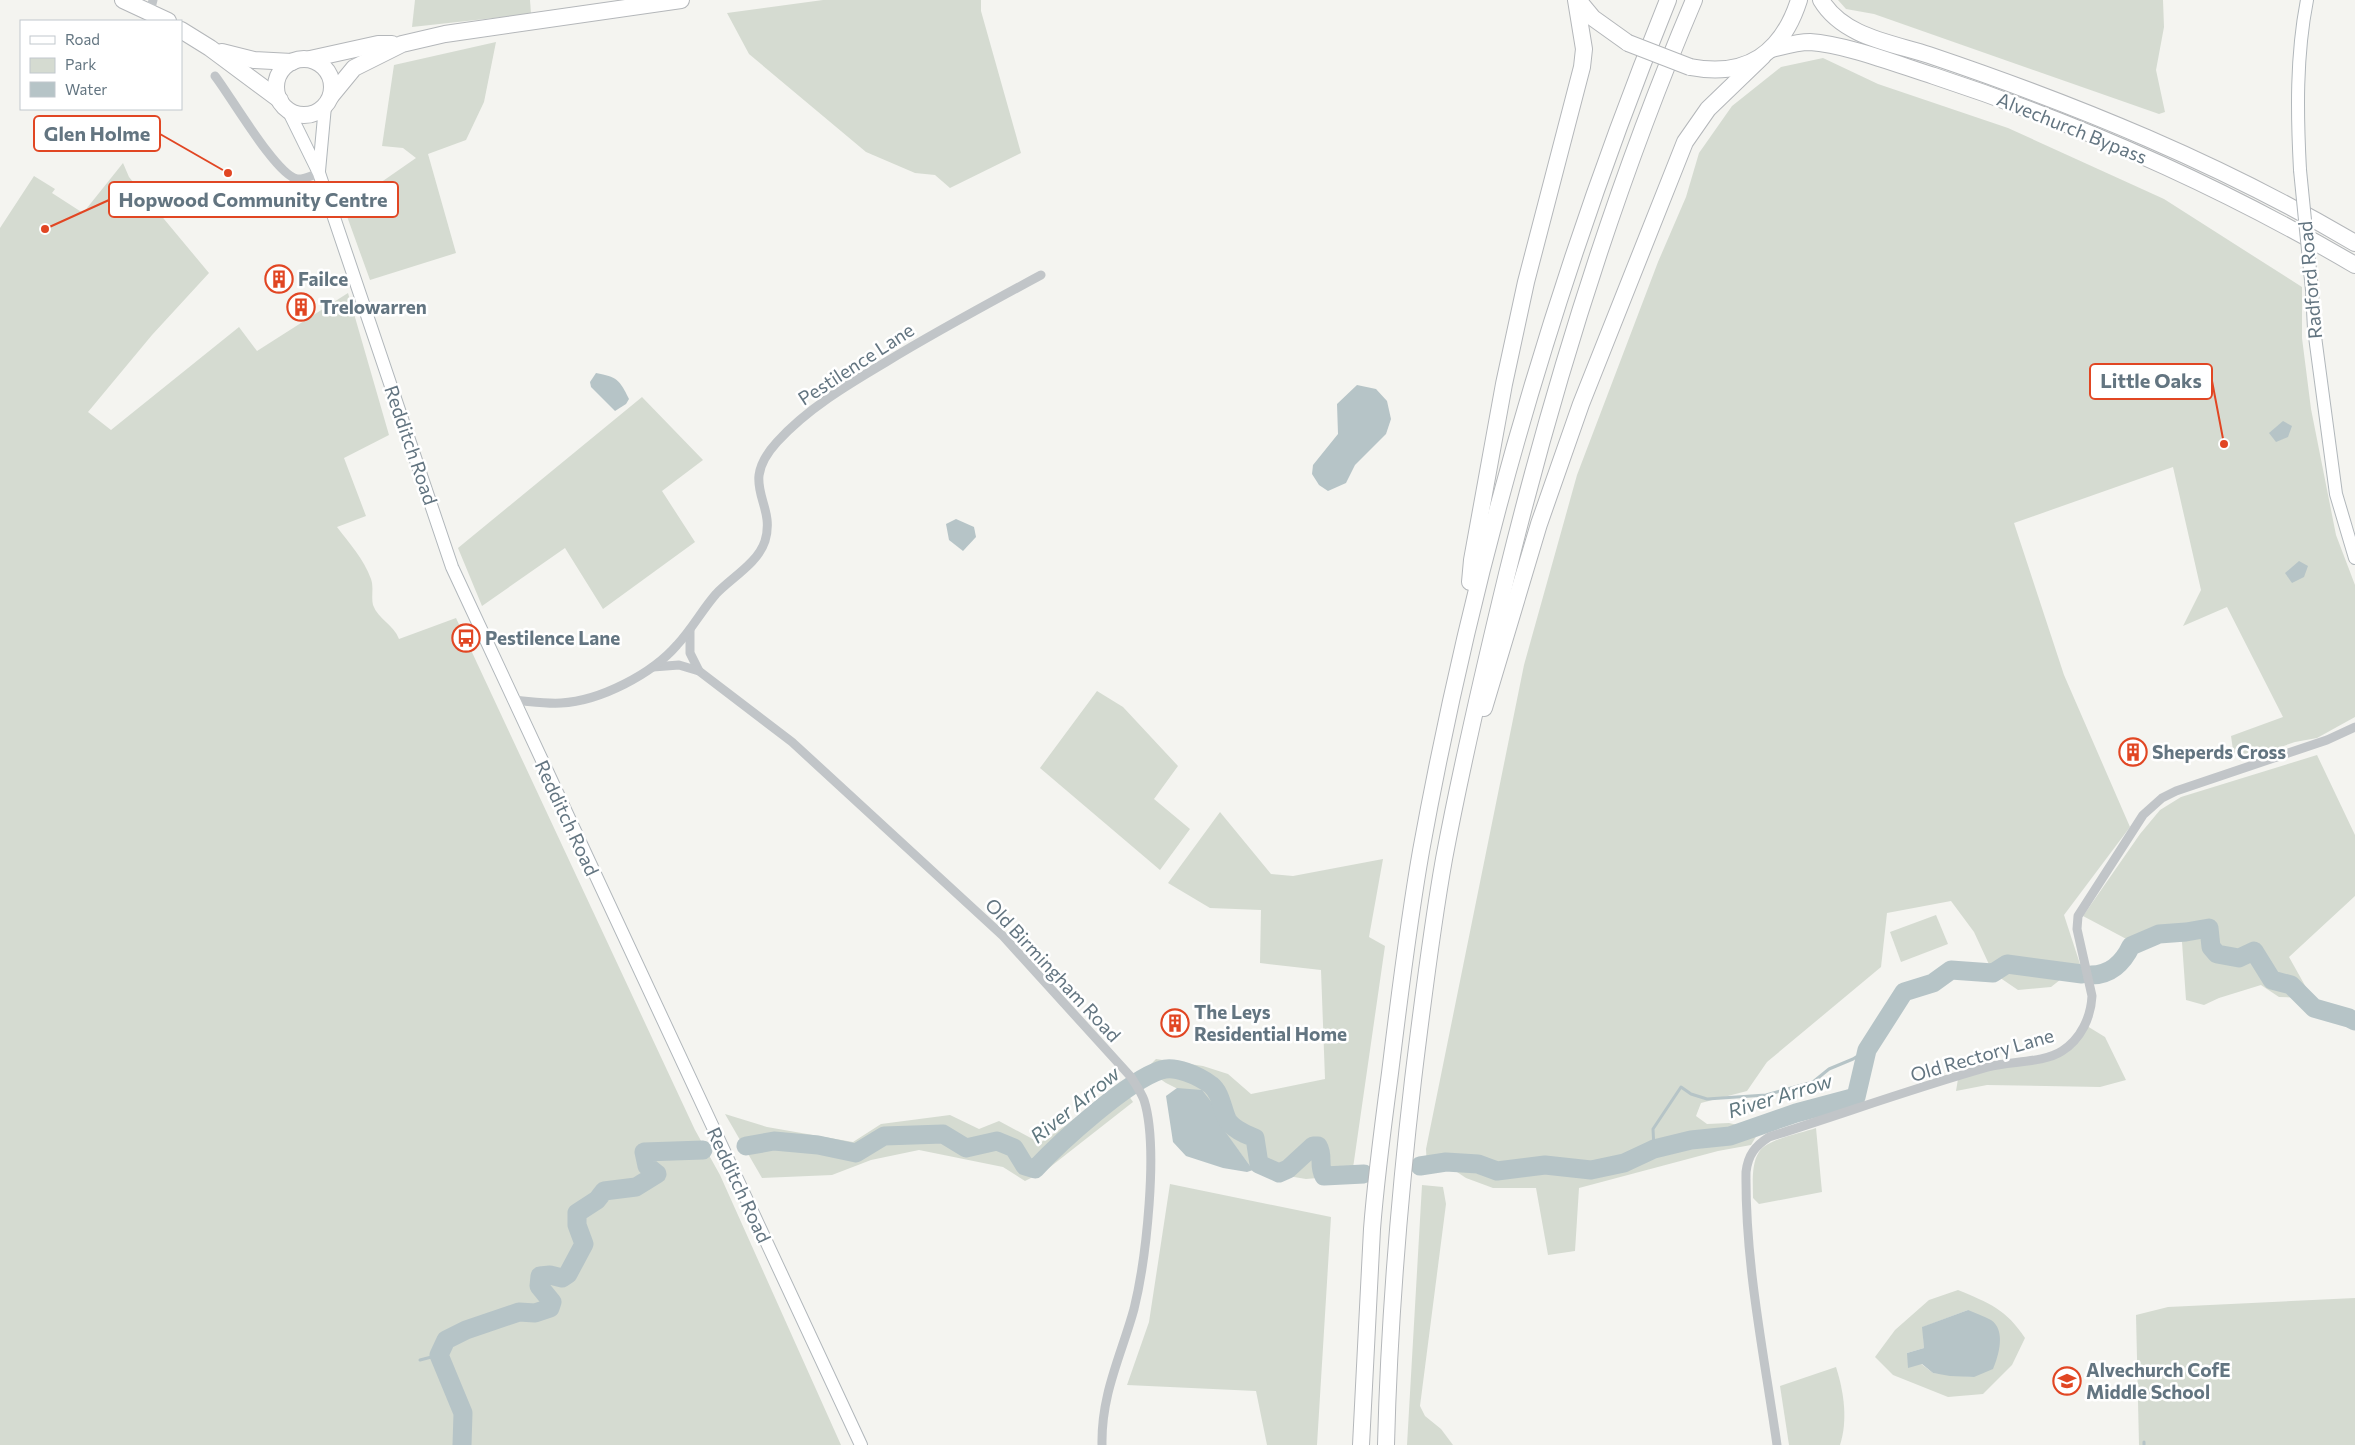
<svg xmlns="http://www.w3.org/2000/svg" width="2355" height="1445" font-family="Commissioner,sans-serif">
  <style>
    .green { fill: #d5dbd1; fill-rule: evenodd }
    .water { fill: #b6c4c7 }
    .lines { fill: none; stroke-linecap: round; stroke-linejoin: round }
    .stream { stroke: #b6c4c7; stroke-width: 3 }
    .river { stroke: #b6c4c7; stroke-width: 19 }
    .secondary-casing { stroke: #b1b7bb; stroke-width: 14 }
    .highway-casing { stroke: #b4b7ba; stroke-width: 18 }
    .street { stroke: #c1c5c8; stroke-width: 9 }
    .secondary { stroke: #fff; stroke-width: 12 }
    .highway { stroke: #fff; stroke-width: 16 }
    .secondary-bridge-casing { stroke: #b1b7bb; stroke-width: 14; stroke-linecap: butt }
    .highway-bridge-casing { stroke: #b4b7ba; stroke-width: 18; stroke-linecap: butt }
    .secondary-bridge { stroke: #fff; stroke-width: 12 }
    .highway-bridge { stroke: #fff; stroke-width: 16 }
    .labels { text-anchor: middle; stroke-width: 5; stroke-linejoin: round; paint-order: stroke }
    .street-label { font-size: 19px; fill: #637581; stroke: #fff }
    .poi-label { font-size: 19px; font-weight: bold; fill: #637581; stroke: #fff; text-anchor: start }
    .water-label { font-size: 20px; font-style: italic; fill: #5f777f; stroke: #fff }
    .leader { fill: none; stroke: #e14623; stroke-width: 2 }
    .callout-dot { fill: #e14623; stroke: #fff; stroke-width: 2 }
    .callout { fill: #fff; stroke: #e14623; stroke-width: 2 }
    .callout-label { font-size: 20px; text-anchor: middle; font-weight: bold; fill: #637581 }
  </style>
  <rect width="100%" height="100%" fill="#f4f4f0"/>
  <!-- green -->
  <g class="green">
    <polygon points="415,0 530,0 531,14 412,27"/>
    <polygon points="823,0 981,0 981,11 1021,153 950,188 935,175 915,173 866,152 749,54 727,13"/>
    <polygon points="1838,0 2163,0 2164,27 2156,70 2165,112 2159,114 1874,14 1846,9"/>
    <polygon points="496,42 484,102 466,140 428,154 456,253 370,280 344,208 416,158 403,148 382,146 394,65"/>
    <polygon points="1823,58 1878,84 2008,128 2164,199 2302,287 2302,338 2311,409 2336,535 2355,585 2355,717 2317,738 2295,742 2240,761 2233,750 2231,736 2283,717 2227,607 2183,626 2201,590 2173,467 2014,523 2064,675 2130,827 2064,915 2080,964 2051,987 2018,990 1993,973 1974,932 1951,901 1887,913 1881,967 1767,1062 1747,1091 1701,1103 1696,1116 1707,1124 1729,1123 1760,1130 1751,1145 1718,1151 1579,1188 1575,1251 1548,1255 1536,1188 1493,1188 1466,1178 1454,1170 1427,1169 1426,1149 1524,665 1577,475 1658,262 1686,197 1699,153 1732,106 1781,67"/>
    <path d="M 123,163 L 129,177 L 209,273 L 152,335 L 88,412 L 111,430 L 239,327 L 257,351 L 348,293 L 389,435 L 344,458 L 366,516 L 337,527 C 349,543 364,559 371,579 C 374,587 371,597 373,605 C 378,619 394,625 399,639 L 456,618 L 695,1130 L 720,1175 L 841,1445 L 0,1445 L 0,228 L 34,176 L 55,189 L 52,193 L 83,213 Z"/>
    <polygon points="642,397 703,460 662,491 695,542 603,609 565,548 482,606 458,548"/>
    <polygon points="1097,691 1123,707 1178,766 1154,799 1190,829 1160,870 1040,768"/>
    <polygon points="2317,755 2355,835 2355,896 2289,957 2312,998 2279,997 2261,985 2219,998 2204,1005 2186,1000 2182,942 2171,937 2132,942 2083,916 2140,834 2160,810 2181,797"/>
    <polygon points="1220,812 1271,874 1293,876 1383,859 1369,937 1385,946 1352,1175 1306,1179 1253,1170 1202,1101 1166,1083 1146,1069 1156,1059 1203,1066 1228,1074 1251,1094 1325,1079 1321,970 1260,963 1261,910 1210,908 1168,883"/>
    <polygon points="1936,915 1948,944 1901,962 1890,932"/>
    <polygon points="2087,1026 2105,1037 2126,1080 2100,1087 1987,1085 1956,1091 1958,1079 2006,1066 2053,1058"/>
    <polygon points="1122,1086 1133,1102 1045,1171 1025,1181 1003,1167 919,1150 871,1160 832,1175 762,1178 725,1114 767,1127 853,1142 881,1124 950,1115 979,1129 999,1121 1040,1143"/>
    <path d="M 1816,1128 L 1822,1192 L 1759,1204 L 1753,1198 C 1753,1184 1751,1164 1759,1152 C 1767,1139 1802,1133 1816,1128 Z"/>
    <polygon points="1170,1184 1331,1217 1317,1445 1267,1445 1256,1391 1127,1385 1149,1322"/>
    <polygon points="1422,1185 1443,1187 1446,1204 1420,1406 1425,1416 1441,1429 1453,1445 1407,1445"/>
    <path d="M 1958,1290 C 1989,1303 2006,1309 2025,1338 L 2012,1365 L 1983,1394 L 1948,1397 L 1893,1375 L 1875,1357 L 1895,1330 L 1929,1300 ZM 1968,1310 L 1974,1377 L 1933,1373 L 1907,1353 L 1924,1348 L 1923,1327 Z"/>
    <polygon points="2355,1298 2355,1445 2139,1445 2136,1315 2168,1307"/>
    <path d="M 1836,1367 C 1844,1392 1848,1420 1840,1445 L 1789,1445 L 1780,1386 Z"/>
  </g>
  <!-- water -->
  <g class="water">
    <path d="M 596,373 C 617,377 619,379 629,399 L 626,404 L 615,411 L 591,387 L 590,382 Z"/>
    <polygon points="1357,385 1376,389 1387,401 1391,419 1386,434 1355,465 1346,483 1328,491 1319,485 1312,474 1313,465 1338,434 1337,404"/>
    <polygon points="2283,421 2292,426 2288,437 2276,442 2269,433"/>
    <polygon points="956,519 974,527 976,537 963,551 949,540 946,524"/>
    <polygon points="2299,561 2308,566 2304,577 2292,583 2285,573"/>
    <polygon points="1177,1088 1202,1090 1213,1104 1219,1123 1253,1170 1247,1172 1223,1168 1186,1156 1173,1142 1166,1096"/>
    <path d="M 1968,1310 C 1975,1313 1984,1316 1991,1320 C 2006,1330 1999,1355 1993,1369 L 1974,1377 L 1950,1376 L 1933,1373 L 1922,1364 L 1908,1368 L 1907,1353 L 1924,1348 L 1922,1327 Z"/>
  </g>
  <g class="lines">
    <!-- stream -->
    <g class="stream">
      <polyline points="1654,1149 1653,1129 1681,1087 1691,1094 1707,1099 1766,1095 1813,1082 1829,1069 1853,1059 1867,1050"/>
      <polyline points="420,1360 439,1355"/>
      <polyline points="2144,1442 2144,1445"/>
    </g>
    <!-- river -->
    <g class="river">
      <path d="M 2091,975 C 2110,975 2123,963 2131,946 L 2159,934 L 2186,932 L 2209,928 L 2211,947 L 2217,954 L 2239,958 L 2254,951 L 2272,980 L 2291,985 L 2314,1008 L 2349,1018 L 2355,1021"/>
      <path d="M 746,1146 L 774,1141 L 818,1145 L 856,1153 L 884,1136 L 943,1134 L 966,1148 L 997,1141 L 1014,1148 L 1025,1166 L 1035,1169 C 1060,1142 1127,1081 1161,1070 C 1175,1065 1199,1076 1211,1085 C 1221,1093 1222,1108 1227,1119 C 1232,1129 1245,1134 1255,1138 L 1259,1164 L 1279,1173 L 1288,1169 L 1313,1146 L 1318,1146 C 1324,1156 1318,1166 1324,1176 L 1364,1174"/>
      <polyline points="1420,1166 1446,1162 1478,1164 1497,1171 1545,1165 1591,1170 1624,1163 1654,1149 1691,1140 1730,1136 1796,1113 1856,1097 1867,1050 1904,992 1933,983 1951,970 1993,973 2007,964 2082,974"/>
      <polyline points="462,1445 463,1413 439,1355 446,1340 466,1330 519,1312 535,1313 550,1308 552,1302 539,1286 540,1276 550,1275 562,1278 568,1274 584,1244 577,1225 577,1213 597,1200 604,1191 636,1187 657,1174 647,1166 644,1152 703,1150"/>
    </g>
    <!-- secondary casing -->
    <g class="secondary-casing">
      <g id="secondary">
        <polyline points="288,110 319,173 452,567 861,1445"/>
        <path d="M 2300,170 C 2297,113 2296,56 2307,0"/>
        <polyline points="319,171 325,106"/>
        <polyline points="2312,290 2314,329 2336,494 2355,558"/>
      </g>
    </g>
    <!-- highway casing -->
    <g class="highway-casing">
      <g id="highway">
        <polyline points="123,0 168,21"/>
        <polyline points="1578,0 1593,18 1628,43"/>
        <path d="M 1821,0 C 1843,37 1892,43 1929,55 C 2077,105 2221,164 2355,243"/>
        <polyline points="181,30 210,48 280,100"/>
        <path d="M 1772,49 C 1784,46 1797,42 1810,42 C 1845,44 1899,65 1934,76 C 2080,124 2222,187 2355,265"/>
        <polyline points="222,52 254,60 292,62"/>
        <polyline points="310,59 378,44 392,44"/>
        <circle cx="304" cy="87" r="28"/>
        <path d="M 1690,67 C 1747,78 1782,53 1799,0"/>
        <polyline points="331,96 354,68 402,44 445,34 681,0"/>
        <polyline points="1470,582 1472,560 1504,384 1526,282 1582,67 1584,49 1576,0"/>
        <polyline points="1484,708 1539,524 1581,404 1685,142 1708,109 1763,56"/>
        <path d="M 1361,1445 C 1365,1373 1368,1301 1372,1229 C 1376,1177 1383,1125 1390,1073 C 1399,999 1408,925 1421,851 C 1474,560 1557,274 1668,0"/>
        <path d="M 1386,1445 C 1389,1323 1399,1201 1413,1080 C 1422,1006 1431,932 1444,859 C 1462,763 1484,669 1507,574 C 1555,379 1615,186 1694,0"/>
      </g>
    </g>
    <!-- street -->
    <g class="street">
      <polyline points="150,12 153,0"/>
      <path d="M 215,76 C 230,95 276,175 297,179 C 303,180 313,175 319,173"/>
      <polyline points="690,630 690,653 699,671"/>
      <path d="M 653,667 L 679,665 L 699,671 L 792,742 L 1003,936 L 1131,1077 C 1136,1085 1141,1092 1144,1100 C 1159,1147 1146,1260 1134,1309 C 1121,1356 1101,1394 1102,1445"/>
      <path d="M 512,700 C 528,701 545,704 561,703 C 600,701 652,674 677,645 C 692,629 702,610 716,594 C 731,578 758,563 765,541 C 777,501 737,486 777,442 C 807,409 847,385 886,362 C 937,331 989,303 1041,275"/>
      <path d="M 1777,1445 C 1764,1354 1745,1264 1746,1172 C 1748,1155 1755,1146 1769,1137 C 1842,1114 1914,1088 1988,1067 C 2010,1061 2044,1063 2062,1051 C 2081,1039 2091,1017 2092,996 L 2077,929 L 2078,916 L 2143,815 L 2162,798 L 2176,791 L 2327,740 L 2355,727"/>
    </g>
    <!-- secondary -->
    <use href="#secondary" class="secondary"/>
    <!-- highway -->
    <use href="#highway" class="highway"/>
    <!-- secondary-bridge casing -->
    <g class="secondary-bridge-casing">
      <polyline id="secondary-bridge" points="2300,170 2312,290"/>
    </g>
    <!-- highway-bridge casing -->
    <g class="highway-bridge-casing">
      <polyline id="highway-bridge" points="1628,43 1690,67"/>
    </g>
    <!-- secondary-bridge -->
    <use href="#secondary-bridge" class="secondary-bridge"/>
    <!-- highway-bridge -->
    <use href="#highway-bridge" class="highway-bridge"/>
  </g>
  <!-- icons -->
  <defs>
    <g id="building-ring" transform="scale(1.4375)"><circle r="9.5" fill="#fff" stroke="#e14623" stroke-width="1.5"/><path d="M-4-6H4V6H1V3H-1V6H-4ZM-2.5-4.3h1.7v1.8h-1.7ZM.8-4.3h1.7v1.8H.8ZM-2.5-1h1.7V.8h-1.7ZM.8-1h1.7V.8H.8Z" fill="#e14623"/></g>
    <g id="bus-ring" transform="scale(1.4375)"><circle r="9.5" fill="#fff" stroke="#e14623" stroke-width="1.5"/><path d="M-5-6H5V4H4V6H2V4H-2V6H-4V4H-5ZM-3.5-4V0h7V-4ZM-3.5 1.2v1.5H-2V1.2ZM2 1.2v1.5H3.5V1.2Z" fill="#e14623"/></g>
    <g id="school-ring" transform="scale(1.4375)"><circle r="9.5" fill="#fff" stroke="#e14623" stroke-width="1.5"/><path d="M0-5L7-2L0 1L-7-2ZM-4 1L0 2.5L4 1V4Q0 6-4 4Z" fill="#e14623"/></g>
  </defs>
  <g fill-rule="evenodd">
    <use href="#building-ring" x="279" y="279"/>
    <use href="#building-ring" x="301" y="307"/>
    <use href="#bus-ring" x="466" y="638"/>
    <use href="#building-ring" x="2133" y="752"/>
    <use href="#building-ring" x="1175" y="1023"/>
    <use href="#school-ring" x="2067" y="1381"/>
  </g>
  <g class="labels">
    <!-- street labels -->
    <g class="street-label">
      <text transform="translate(2072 128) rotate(22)" y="7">Alvechurch Bypass</text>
      <text transform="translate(2310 280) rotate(-95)" y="7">Radford Road</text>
      <text transform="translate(856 364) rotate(-33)" y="7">Pestilence Lane</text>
      <text transform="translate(411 445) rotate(71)" y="7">Redditch Road</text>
      <text transform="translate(567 818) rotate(65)" y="7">Redditch Road</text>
      <text transform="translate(1053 970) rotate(47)" y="7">Old Birmingham Road</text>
      <text transform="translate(1982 1055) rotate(-16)" y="7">Old Rectory Lane</text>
      <text transform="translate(739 1185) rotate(65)" y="7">Redditch Road</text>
    </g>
    <!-- poi labels -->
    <g class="poi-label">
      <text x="298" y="286">Failce</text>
      <text x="320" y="314">Trelowarren</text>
      <text x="485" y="645">Pestilence Lane</text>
      <text x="2152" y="759">Sheperds Cross</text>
      <text x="1194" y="1019">The Leys<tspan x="1194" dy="22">Residential Home</tspan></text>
      <text x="2086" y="1377">Alvechurch CofE<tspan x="2086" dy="22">Middle School</tspan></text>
    </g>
    <!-- water labels -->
    <g class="water-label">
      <text transform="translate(1780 1096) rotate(-17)" y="7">River Arrow</text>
      <text transform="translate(1075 1105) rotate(-39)" y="7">River Arrow</text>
    </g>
  </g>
  <!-- callouts -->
  <path class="leader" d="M228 173L160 134M45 229L109 200M2224 444L2212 381"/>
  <g class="callout-dot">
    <circle cx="228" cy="173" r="5"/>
    <circle cx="45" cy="229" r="5"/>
    <circle cx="2224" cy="444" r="5"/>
  </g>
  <g class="callout">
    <rect x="34" y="116" width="126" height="35" rx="5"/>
    <rect x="109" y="182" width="289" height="35" rx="5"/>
    <rect x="2090" y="364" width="122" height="35" rx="5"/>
  </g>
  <g class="callout-label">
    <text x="97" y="141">Glen Holme</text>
    <text x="253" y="207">Hopwood Community Centre</text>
    <text x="2151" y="388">Little Oaks</text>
  </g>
  <!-- legend -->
  <rect x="20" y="20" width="162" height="90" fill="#ffffff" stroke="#c1c8cd"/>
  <rect x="30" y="36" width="25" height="8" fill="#ffffff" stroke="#c1c8cd"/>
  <text x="65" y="45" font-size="15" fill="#637581">Road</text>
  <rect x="30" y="58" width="25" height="15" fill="#d5dbd1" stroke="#c1c8cd"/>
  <text x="65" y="70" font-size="15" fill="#637581">Park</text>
  <rect x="30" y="82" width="25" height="15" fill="#b6c4c7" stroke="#c1c8cd"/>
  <text x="65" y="95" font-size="15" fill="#637581">Water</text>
</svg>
